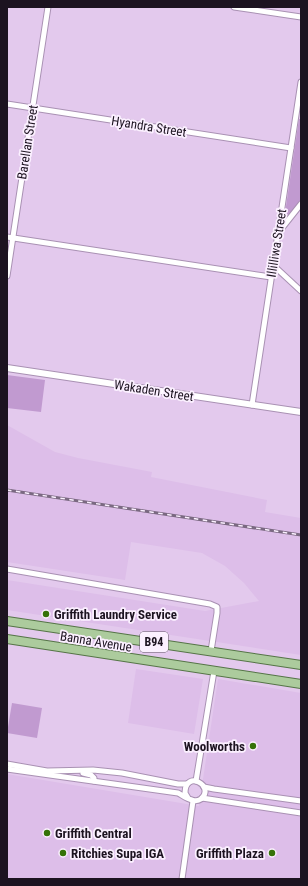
<svg xmlns="http://www.w3.org/2000/svg" width="308" height="886" font-family="'Roboto Condensed',sans-serif">
  <style>
    .built { fill: #ddbee9 }
    .green { fill: #c19ad0 }
    .lines { fill: none; stroke-linecap: round; stroke-linejoin: round }
    .minor-casing { stroke: #a991b3; stroke-width: 7 }
    .tertiary-casing { stroke: #a991b3; stroke-width: 8 }
    .primary-casing { stroke: #557447; stroke-width: 10 }
    .minor { stroke: #fff; stroke-width: 5 }
    .tertiary { stroke: #fff; stroke-width: 6 }
    .primary { stroke: #accb9d; stroke-width: 8 }
    .rail-casing { stroke: #7a6981; stroke-width: 3 }
    .rail { stroke: #fbf0ff; stroke-width: 1.5; stroke-dasharray: 4.5; stroke-linecap: butt }
    .poi-dot { fill: #357208; stroke: #fbf0ff; stroke-width: 1.5 }
    .labels { text-anchor: middle; stroke-width: 3.5; stroke-linejoin: round; paint-order: stroke }
    .shield { fill: #fbf0ff; stroke: #5f5563; stroke-width: 1 }
    .shield-label { font-size: 12px; font-weight: bold; fill: #1c1320 }
    .street-label { font-size: 13px; fill: #1c1320; stroke: #fbf0ff }
    .poi-label { font-size: 13px; font-weight: bold; fill: #1c1320; stroke: #fbf0ff; text-anchor: start }
  </style>
  <rect width="100%" height="100%" fill="#e3c9ed"/>
  <!-- built -->
  <g class="built">
    <polygon points="7,425 55,452 78,458 152,472 151,477 267,500 265,512 301,518 301,655 7,610 7,580 205,611 259,601 244,583 225,566 202,553 131,542 125,580 7,562"/>
    <polygon points="136,669 203,679 194,734 128,723"/>
    <polygon points="218,679 301,693 301,879 7,878 7,774 199,806"/>
  </g>
  <!-- green -->
  <g class="green">
    <polygon points="299,119 301,119 301,200 289,215 285,213"/>
    <polygon points="7,375 45,380 41,412 7,408"/>
    <polygon points="12,703 42,708 37,738 7,733"/>
  </g>
  <g class="lines">
    <!-- minor casing -->
    <g class="minor-casing">
      <g id="minor">
        <polyline points="234,7 301,17"/>
        <polyline points="7,104 291,148"/>
        <polyline points="278,233 301,204"/>
        <polyline points="7,237 271,277"/>
        <polyline points="273,265 301,291"/>
        <polyline points="7,276 48,7"/>
        <polyline points="252,405 301,82"/>
        <polyline points="7,569 210,604 217,607 217,613 211,651"/>
        <polyline points="7,764 47,771 93,770 122,773 178,784 187,784"/>
        <path d="M 7,769 L 178,793 C 182,795 187,799 192,800 C 195,801 198,801 201,799 C 216,786 185,769 185,793 L 188,798"/>
        <polyline points="83,773 91,775 94,778 94,781"/>
        <polyline points="196,781 214,671"/>
        <polyline points="204,787 214,789 301,801"/>
        <polyline points="202,798 301,813"/>
        <polyline points="182,879 193,801"/>
      </g>
    </g>
    <!-- tertiary casing -->
    <g class="tertiary-casing">
      <polyline id="tertiary" points="7,368 301,412"/>
    </g>
    <!-- primary casing -->
    <g class="primary-casing">
      <g id="primary">
        <polyline points="7,621 301,665"/>
        <polyline points="7,639 301,684"/>
      </g>
    </g>
    <!-- minor -->
    <use href="#minor" class="minor"/>
    <!-- tertiary -->
    <use href="#tertiary" class="tertiary"/>
    <!-- primary -->
    <use href="#primary" class="primary"/>
    <!-- rail casing -->
    <g class="rail-casing">
      <polyline id="rail" points="7,490 301,535"/>
    </g>
    <!-- rail -->
    <use href="#rail" class="rail"/>
  </g>
  <!-- markers -->
  <g class="poi-dot">
    <circle cx="46" cy="614" r="4"/>
    <circle cx="253" cy="746" r="4"/>
    <circle cx="47" cy="833" r="4"/>
    <circle cx="63" cy="853" r="4"/>
    <circle cx="272" cy="853" r="4"/>
  </g>
  <g class="labels">
    <!-- shield labels -->
    <rect class="shield" x="140" y="632" width="28" height="20" rx="3"/>
    <g class="shield-label">
      <text x="154" y="646">B94</text>
    </g>
    <!-- street labels -->
    <g class="street-label">
      <text transform="translate(149 126) rotate(9)" y="5">Hyandra Street</text>
      <text transform="translate(27 142) rotate(-81)" y="5">Barellan Street</text>
      <text transform="translate(276 243) rotate(-81)" y="5">Illilliwa Street</text>
      <text transform="translate(154 390) rotate(9)" y="5">Wakaden Street</text>
      <text transform="translate(96 641) rotate(9)" y="5">Banna Avenue</text>
    </g>
    <!-- poi labels -->
    <g class="poi-label">
      <text x="54" y="619">Griffith Laundry Service</text>
      <text x="245" y="751" text-anchor="end">Woolworths</text>
      <text x="55" y="838">Griffith Central</text>
      <text x="71" y="858">Ritchies Supa IGA</text>
      <text x="264" y="858" text-anchor="end">Griffith Plaza</text>
    </g>
  </g>
  <!-- border -->
  <rect width="308" height="886" fill="none" stroke="#1c1320" stroke-width="16"/>
</svg>
